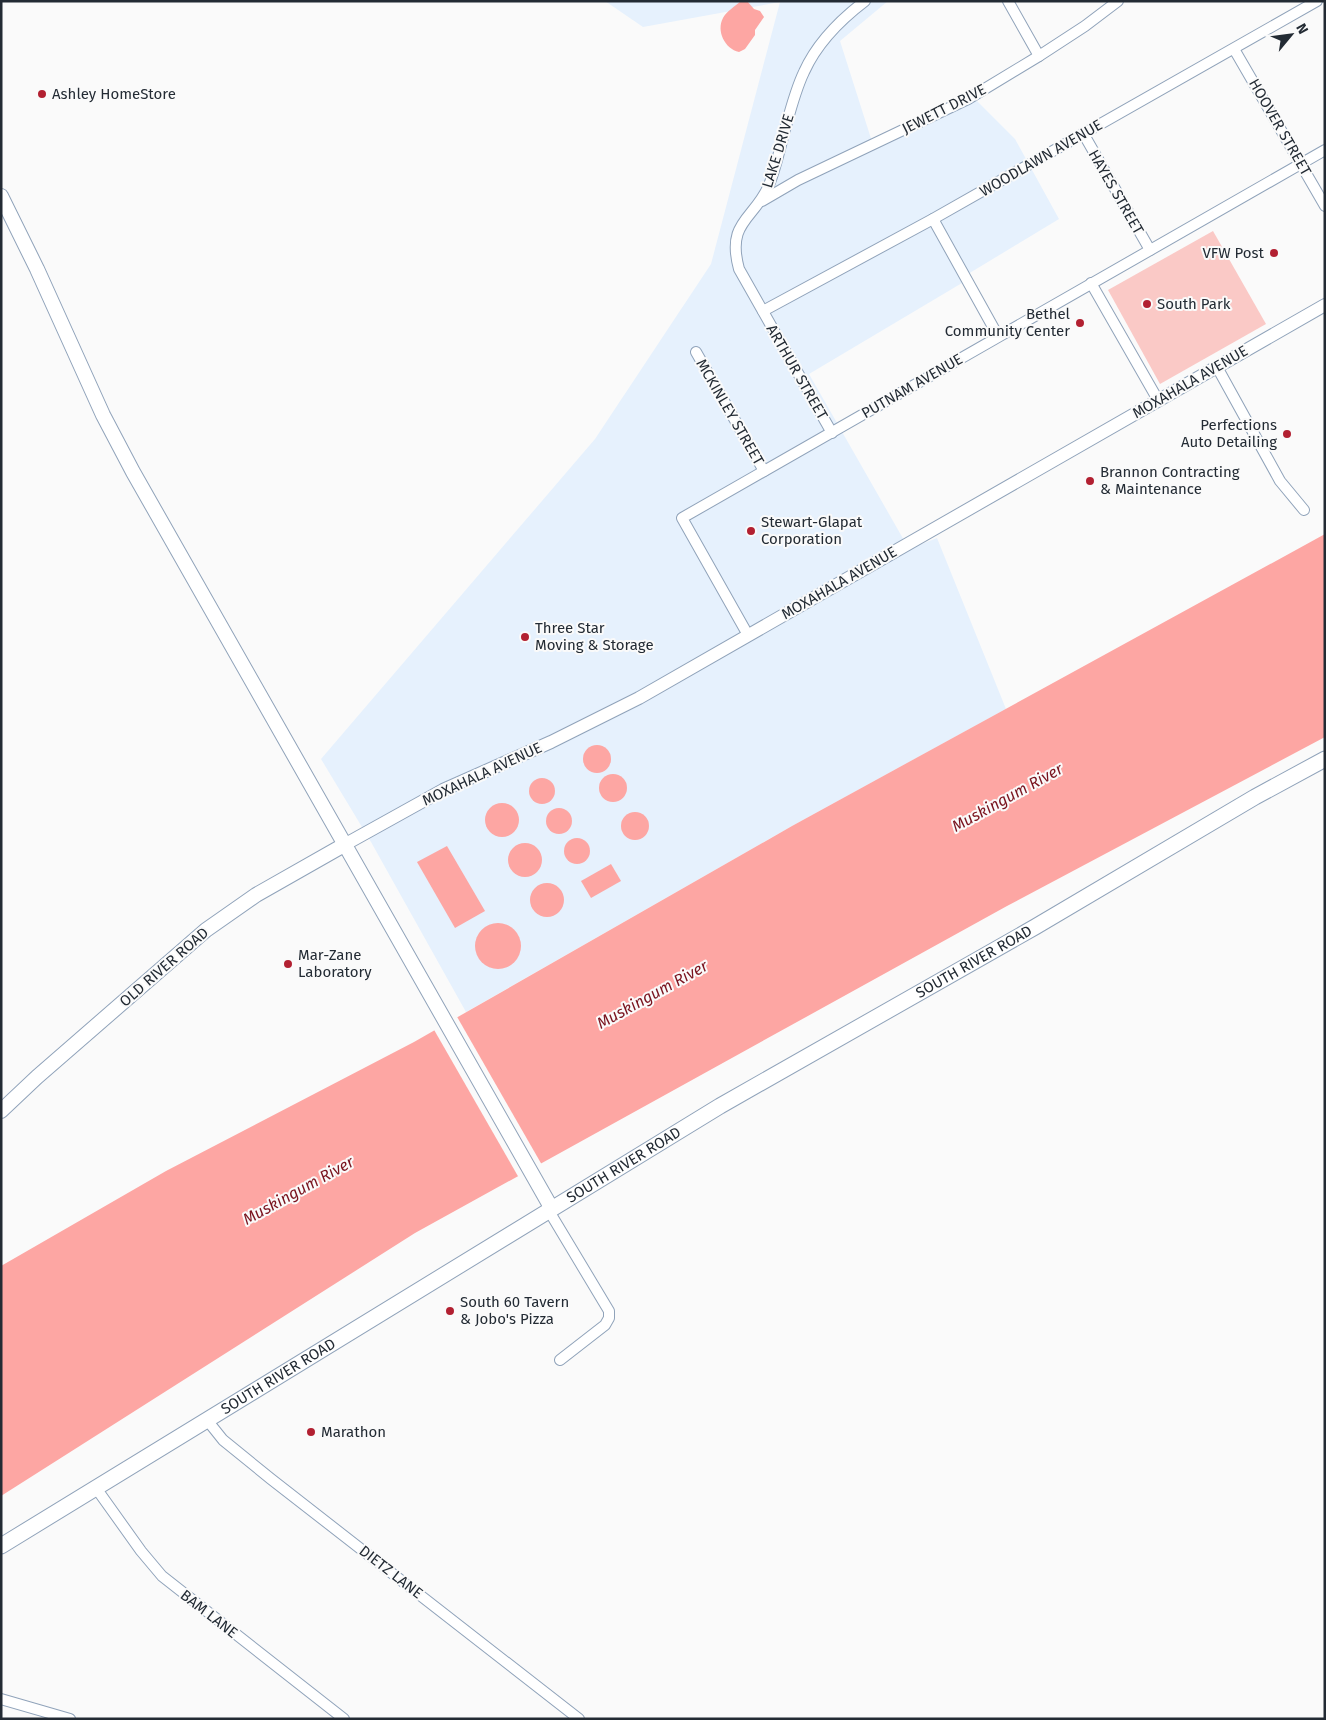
<svg xmlns="http://www.w3.org/2000/svg" width="1326" height="1720" font-family="'Fira Sans',sans-serif">
  <style>
    .built { fill: #e6f1fd }
    .green { fill: #fac9c6 }
    .water { fill: #fda6a3 }
    .pier { fill: #fafafa }
    .lines { fill: none; stroke-linecap: round; stroke-linejoin: round }
    .minor-casing { stroke: #90a3ba; stroke-width: 12 }
    .tertiary-casing { stroke: #90a3ba; stroke-width: 14 }
    .secondary-casing { stroke: #90a3ba; stroke-width: 16 }
    .primary-casing { stroke: #90a3ba; stroke-width: 17 }
    .minor { stroke: #fff; stroke-width: 10 }
    .tertiary { stroke: #fff; stroke-width: 12 }
    .secondary { stroke: #fff; stroke-width: 14 }
    .primary { stroke: #fff; stroke-width: 15 }
    .poi-dot { fill: #b22031; stroke: #fafafa; stroke-width: 2 }
    .labels { text-anchor: middle; stroke-width: 4; stroke-linejoin: round; paint-order: stroke }
    .poi-label { font-size: 15px; fill: #232b34; stroke: #fafafa; text-anchor: start }
    .street-label { font-size: 15px; fill: #232b34; stroke: #fafafa }
    .water-label { font-size: 16px; font-style: italic; fill: #7a141f; stroke: #fafafa }
  </style>
  <rect width="100%" height="100%" fill="#fafafa"/>
  <!-- built -->
  <polygon class="built" points="605,1 888,1 840,41 874,148 975,99 1015,139 1059,219 968,274 962,283 809,374 909,549 937,538 1006,709 792,826 466,1012 371,842 321,759 595,439 711,264 780,2 643,27"/>
  <!-- green -->
  <polygon class="green" points="1213,231 1266,324 1160,384 1108,290"/>
  <!-- water -->
  <g class="water">
    <path d="M 741,1 L 747,1 L 754,9 L 760,11 L 764,17 L 755,30 L 755,35 L 745,49 L 739,52 C 725,49 716,31 723,18 C 726,12 735,6 741,1 Z"/>
    <polygon points="1325,534 1325,737 1007,906 415,1233 1,1496 1,1266 166,1171 414,1042 792,826"/>
    <circle cx="597" cy="759" r="14"/>
    <circle cx="613" cy="788" r="14"/>
    <circle cx="542" cy="791" r="13"/>
    <circle cx="502" cy="820" r="17"/>
    <circle cx="559" cy="821" r="13"/>
    <circle cx="635" cy="826" r="14"/>
    <circle cx="577" cy="851" r="13"/>
    <circle cx="525" cy="860" r="17"/>
    <polygon points="447,846 485,911 455,928 417,862"/>
    <polygon points="611,864 621,881 591,898 581,881"/>
    <circle cx="547" cy="900" r="17"/>
    <circle cx="498" cy="946" r="23"/>
  </g>
  <!-- pier -->
  <polygon class="pier" points="456,1015 542,1165 519,1178 433,1028"/>
  <g class="lines">
    <!-- minor casing -->
    <g class="minor-casing">
      <g id="minor">
        <polyline points="1008,1 1039,56"/>
        <polyline points="1234,49 1325,206"/>
        <polyline points="1083,133 1150,250"/>
        <polyline points="762,201 798,180 968,99 1039,56 1085,26 1118,1"/>
        <polyline points="933,219 998,336"/>
        <polyline points="1091,283 1158,400"/>
        <polyline points="763,311 933,219 1317,1"/>
        <polyline points="696,352 764,471"/>
        <polyline points="1217,367 1280,481 1304,510"/>
        <path d="M 832,433 L 739,269 C 726,221 754,220 769,185 C 775,170 779,153 783,137 C 789,116 794,93 804,72 C 817,43 840,20 865,1"/>
        <polyline points="748,635 682,518 1325,150"/>
        <polyline points="549,1211 609,1311 609,1318 605,1325 560,1360"/>
        <polyline points="207,1420 223,1440 271,1479 579,1719"/>
        <polyline points="96,1488 141,1551 162,1576 344,1719"/>
        <polyline points="1,1699 70,1719"/>
      </g>
    </g>
    <!-- tertiary casing -->
    <g class="tertiary-casing">
      <polyline id="tertiary" points="344,845 443,790 551,742 639,698 1325,305"/>
    </g>
    <!-- secondary casing -->
    <g class="secondary-casing">
      <g id="secondary">
        <polyline points="1,196 37,269 103,415 133,472 552,1209"/>
        <polyline points="1,1111 37,1077 206,930 256,895 344,845"/>
      </g>
    </g>
    <!-- primary casing -->
    <g class="primary-casing">
      <g id="primary">
        <path id="s1" d="M 1,1546 L 720,1106 L 1035,927 L 1255,797 L 1325,759"/>
      </g>
    </g>
    <!-- minor -->
    <use href="#minor" class="minor"/>
    <!-- tertiary -->
    <use href="#tertiary" class="tertiary"/>
    <!-- secondary -->
    <use href="#secondary" class="secondary"/>
    <!-- primary -->
    <use href="#primary" class="primary"/>
  </g>
  <!-- markers -->
  <g class="poi-dot">
    <circle cx="42" cy="94" r="5"/>
    <circle cx="1274" cy="253" r="5"/>
    <circle cx="1147" cy="304" r="5"/>
    <circle cx="1080" cy="323" r="5"/>
    <circle cx="1287" cy="434" r="5"/>
    <circle cx="1090" cy="481" r="5"/>
    <circle cx="751" cy="531" r="5"/>
    <circle cx="525" cy="637" r="5"/>
    <circle cx="288" cy="964" r="5"/>
    <circle cx="450" cy="1311" r="5"/>
    <circle cx="311" cy="1432" r="5"/>
  </g>
  <g class="labels">
    <!-- poi labels -->
    <g class="poi-label">
      <text x="52" y="99">Ashley HomeStore</text>
      <text x="1264" y="258" text-anchor="end">VFW Post</text>
      <text x="1157" y="309">South Park</text>
      <text x="1070" y="319" text-anchor="end">Bethel<tspan x="1070" dy="17">Community Center</tspan></text>
      <text x="1277" y="430" text-anchor="end">Perfections<tspan x="1277" dy="17">Auto Detailing</tspan></text>
      <text x="1100" y="477">Brannon Contracting<tspan x="1100" dy="17">&amp; Maintenance</tspan></text>
      <text x="761" y="527">Stewart-Glapat<tspan x="761" dy="17">Corporation</tspan></text>
      <text x="535" y="633">Three Star<tspan x="535" dy="17">Moving &amp; Storage</tspan></text>
      <text x="298" y="960">Mar-Zane<tspan x="298" dy="17">Laboratory</tspan></text>
      <text x="460" y="1307">South 60 Tavern<tspan x="460" dy="17">&amp; Jobo's Pizza</tspan></text>
      <text x="321" y="1437">Marathon</text>
    </g>
    <!-- street labels -->
    <g class="street-label">
      <text transform="translate(944 109) rotate(-27)" y="5">JEWETT DRIVE</text>
      <text transform="translate(1280 127) rotate(60)" y="5">HOOVER STREET</text>
      <text transform="translate(778 151) rotate(-73)" y="5">LAKE DRIVE</text>
      <text transform="translate(1041 158) rotate(-30)" y="5">WOODLAWN AVENUE</text>
      <text transform="translate(1116 192) rotate(60)" y="5">HAYES STREET</text>
      <text transform="translate(797 372) rotate(60)" y="5">ARTHUR STREET</text>
      <text transform="translate(1190 382) rotate(-30)" y="5">MOXAHALA AVENUE</text>
      <text transform="translate(912 386) rotate(-30)" y="5">PUTNAM AVENUE</text>
      <text transform="translate(730 412) rotate(60)" y="5">MCKINLEY STREET</text>
      <text transform="translate(839 583) rotate(-30)" y="5">MOXAHALA AVENUE</text>
      <text transform="translate(482 774) rotate(-25)" y="5">MOXAHALA AVENUE</text>
      <text dy="5" stroke="none"><textPath href="#s1" startOffset="1135">SOUTH RIVER ROAD</textPath></text>
      <text transform="translate(164 967) rotate(-41)" y="5">OLD RIVER ROAD</text>
      <text dy="5" stroke="none"><textPath href="#s1" startOffset="730">SOUTH RIVER ROAD</textPath></text>
      <text dy="5" stroke="none"><textPath href="#s1" startOffset="325">SOUTH RIVER ROAD</textPath></text>
      <text transform="translate(391 1572) rotate(38)" y="5">DIETZ LANE</text>
      <text transform="translate(209 1614) rotate(38)" y="5">BAM LANE</text>
    </g>
    <!-- water labels -->
    <g class="water-label">
      <text transform="translate(1007 797) rotate(-29)" y="6">Muskingum River</text>
      <text transform="translate(652 994) rotate(-29)" y="6">Muskingum River</text>
      <text transform="translate(298 1190) rotate(-29)" y="6">Muskingum River</text>
    </g>
  </g>
  <!-- border -->
  <rect width="1326" height="1720" fill="none" stroke="#232b34" stroke-width="5"/>
  <!-- north arrow -->
  <g transform="translate(1291 35) rotate(61)" stroke="#fafafa" stroke-width="4" paint-order="stroke">
  <path d="M0-4L9 19L0 12L-9 19Z" fill="#232b34"/>
  <text y="-8" font-size="14" font-weight="bold" text-anchor="middle" fill="#232b34">N</text>
  </g>
</svg>
